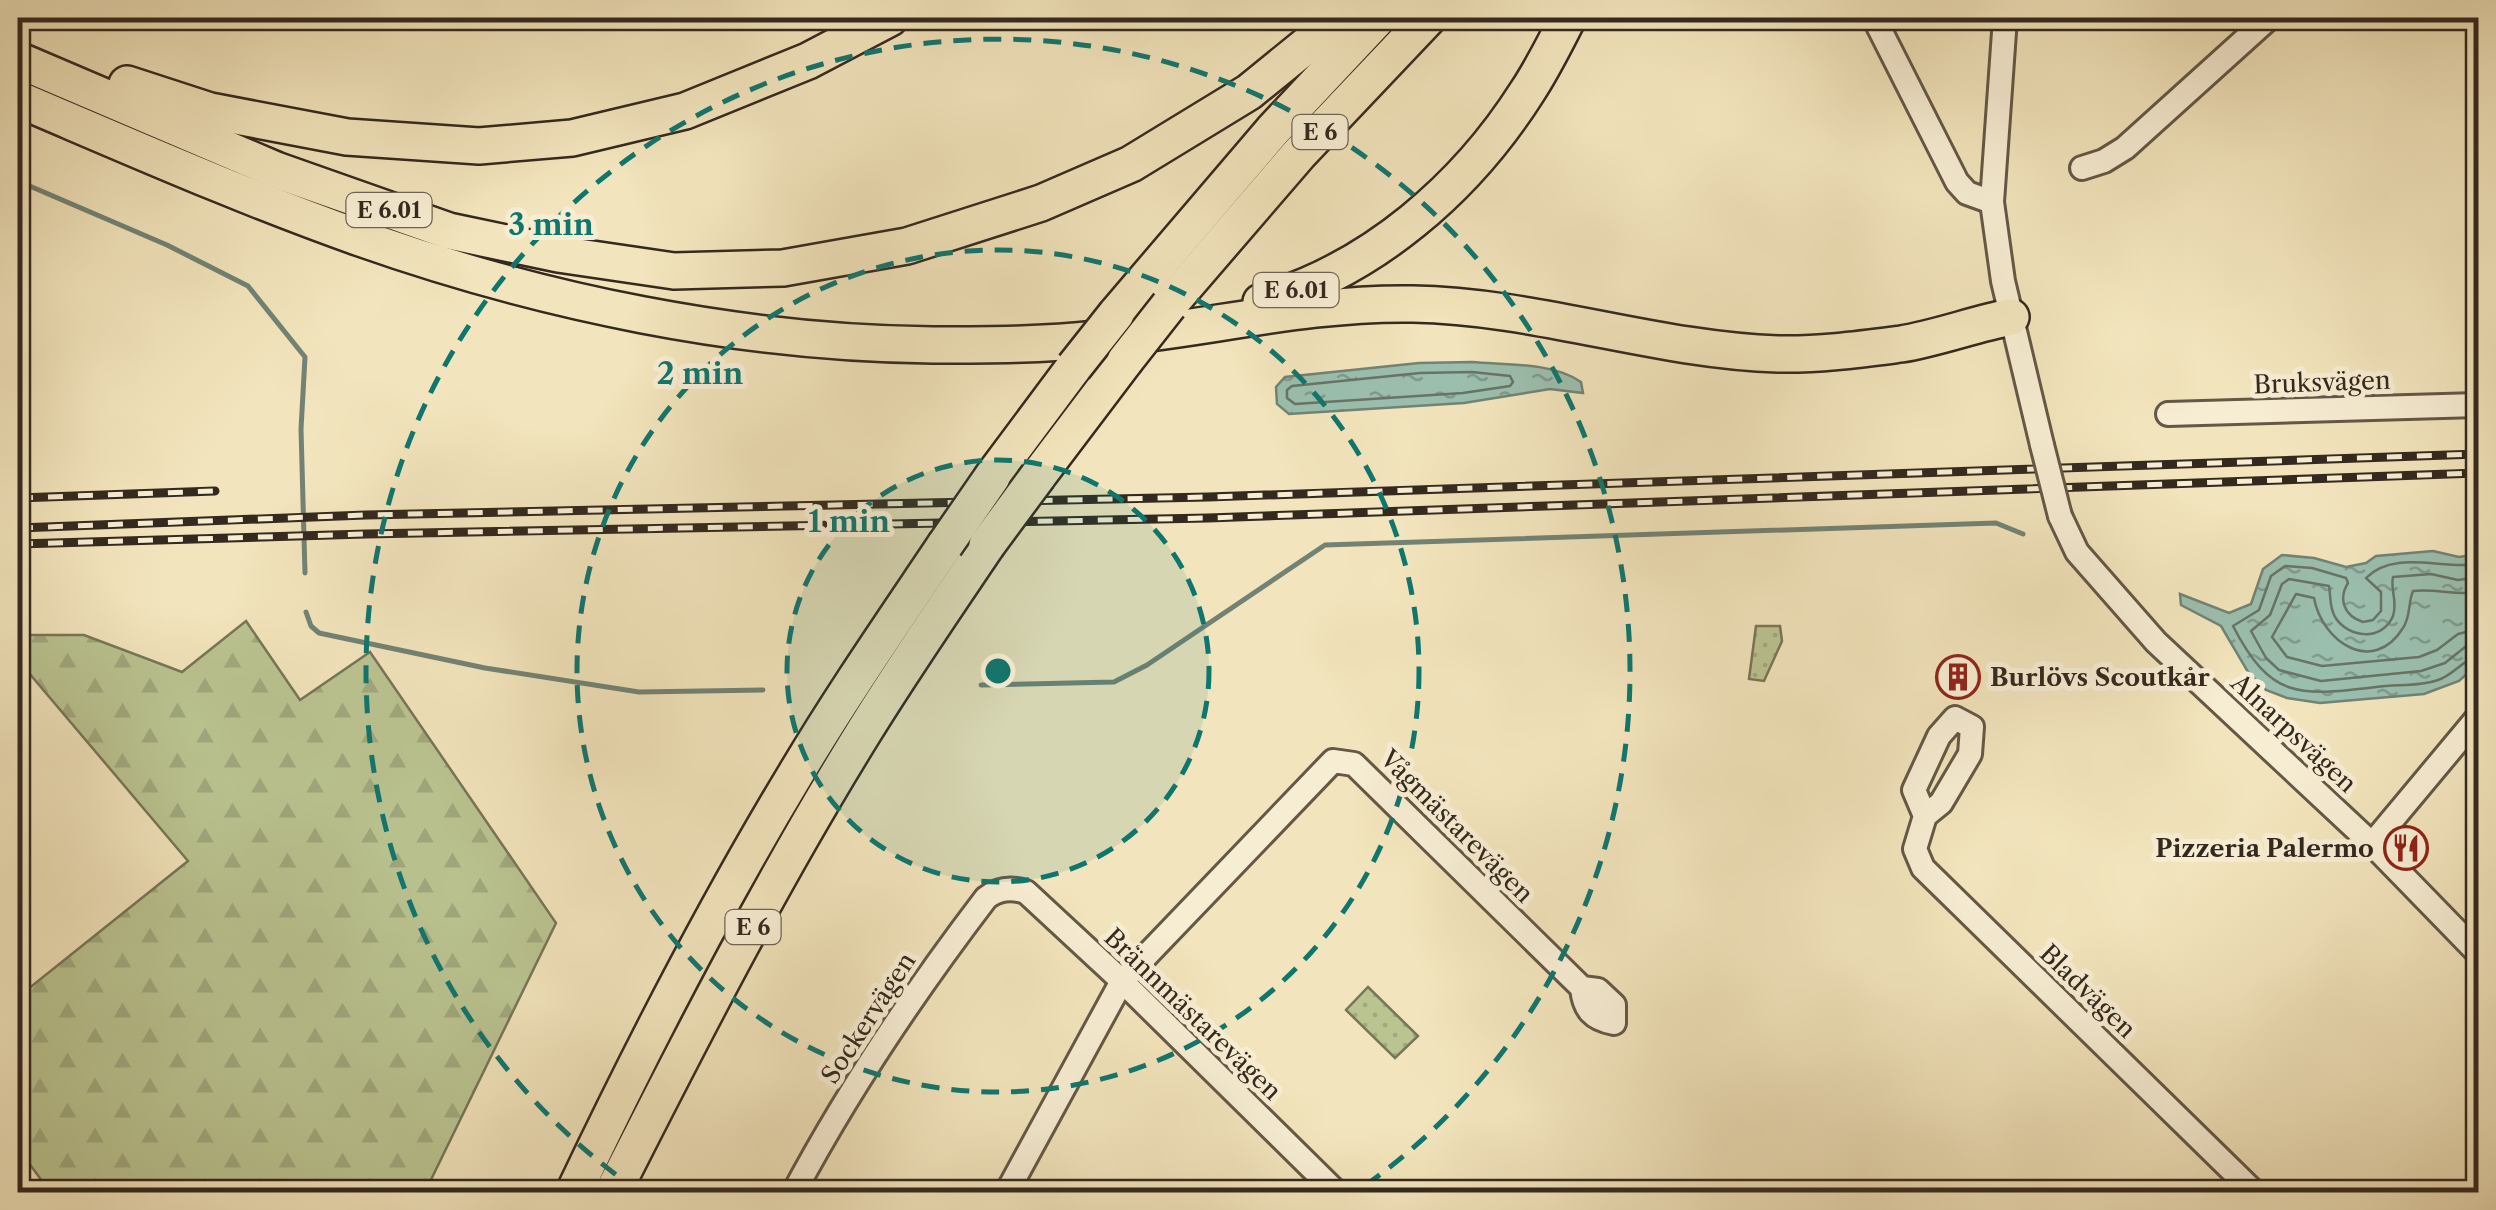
<svg xmlns="http://www.w3.org/2000/svg" width="2496" height="1210" font-family="'Libre Caslon Text',serif">
  <style>
    .forest { fill: url(#forest-firs); stroke: #777658; stroke-width: 2.5 }
    .park { fill: url(#park-dots); stroke: #777658; stroke-width: 2.5 }
    .water { fill: url(#water-ripples); stroke: #728375; stroke-width: 2.5 }
    .lines { fill: none; stroke-linecap: round; stroke-linejoin: round }
    .shore { stroke: #687466; stroke-width: 2.5 }
    .stream { stroke: #728375; stroke-width: 5 }
    .minor-casing { stroke: #645846; stroke-width: 28 }
    .highway-casing { stroke: #34291f; stroke-width: 40 }
    .minor { stroke: #f7edd3; stroke-width: 22 }
    .highway { stroke: #f2e4bc; stroke-width: 35 }
    .rail-casing { stroke: #34291f; stroke-width: 9 }
    .rail { stroke: #f7edd3; stroke-width: 5; stroke-dasharray: 15; stroke-linecap: butt }
    .minor-bridge-casing { stroke: #645846; stroke-width: 28; stroke-linecap: butt }
    .highway-bridge-casing { stroke: #34291f; stroke-width: 40; stroke-linecap: butt }
    .minor-bridge { stroke: #f7edd3; stroke-width: 22 }
    .highway-bridge { stroke: #f2e4bc; stroke-width: 35 }
    .ring { fill: none; stroke: #0f766e; stroke-width: 5; stroke-dasharray: 18 12 }
    .labels { text-anchor: middle; stroke-width: 10; stroke-linejoin: round; paint-order: stroke }
    .shield { fill: #f7edd3; stroke: #6e6455; stroke-width: 2.5 }
    .shield-label { font-size: 22px; font-weight: bold; fill: #34291f }
    .street-label { font-size: 25px; fill: #34291f; stroke: #f7edd3 }
    .poi-label { font-size: 25px; font-weight: bold; fill: #34291f; stroke: #f7edd3; text-anchor: start }
    .centre { fill: #0f766e; stroke: #f7edd3; stroke-width: 5 }
    .ring-label { font-size: 30px; text-anchor: middle; font-weight: bold; fill: #0f766e; stroke: #f7edd3; stroke-width: 10; stroke-linejoin: round; paint-order: stroke }
  </style>
  <defs>
    <pattern id="forest-firs" width="22" height="20" patternUnits="userSpaceOnUse" patternTransform="scale(2.5)"><rect width="22" height="20" fill="#bac491"/><path d="M5 1l3.5 6h-7zM16 11l3.5 6h-7z" fill="#a0a87d"/></pattern>
    <pattern id="park-dots" width="8" height="8" patternUnits="userSpaceOnUse" patternTransform="scale(2.5)"><rect width="8" height="8" fill="#bac491"/><path d="M2 2h.1M6 6h.1" fill="none" stroke="#a0a87d" stroke-width="1.8" stroke-linecap="round"/></pattern>
    <pattern id="water-ripples" width="26" height="14" patternUnits="userSpaceOnUse" patternTransform="scale(2.5)"><rect width="26" height="14" fill="#9bbfae"/><path d="M2 4q2-2 4 0t4 0M15 11q2-2 4 0t4 0" fill="none" stroke="#7f9b8d"/></pattern>
  </defs>
  <rect width="100%" height="100%" fill="#f2e4bc"/>
  <filter id="stains"><feTurbulence type="fractalNoise" baseFrequency=".002" numOctaves="4"/><feColorMatrix values="0 0 0 0 .2 0 0 0 0 .09 0 0 0 0 .02 0 0 0 .5 -.17"/></filter>
  <radialGradient id="worn" r=".72"><stop offset=".6" stop-color="#630" stop-opacity="0"/><stop offset="1" stop-color="#630" stop-opacity=".3"/></radialGradient>
  <!-- forest -->
  <polygon class="forest" points="246,621 300,700 370,652 556,923 425,1192 50,1192 18,1148 18,997 188,861 18,660 18,635 84,635 182,672"/>
  <!-- park -->
  <g class="park">
    <polygon points="1756,626 1780,626 1782,641 1764,681 1749,679"/>
    <polygon points="1368,987 1418,1036 1395,1058 1346,1010"/>
  </g>
  <!-- water -->
  <g class="water">
    <path d="M 1472,362 C 1505,365 1553,362 1581,382 L 1583,393 L 1550,389 L 1464,403 L 1289,414 L 1277,404 L 1276,387 L 1285,377 L 1419,363 Z"/>
    <polygon points="2433,551 2459,557 2478,554 2478,664 2459,681 2424,694 2320,703 2287,698 2266,690 2248,672 2221,626 2181,605 2180,594 2229,613 2251,604 2263,569 2282,555 2314,558 2346,567 2366,563 2376,556"/>
  </g>
  <g class="lines">
    <!-- shore -->
    <g class="shore">
      <polygon points="1472,372 1510,376 1513,382 1510,386 1463,393 1295,404 1287,398 1287,390 1292,386 1420,373"/>
      <path d="M 2478,564 C 2443,570 2394,549 2366,578 L 2381,592 L 2381,611 L 2373,620 L 2363,622 C 2344,616 2338,599 2348,583 L 2346,578 L 2312,568 L 2285,566 L 2271,576 L 2259,610 L 2233,626 C 2271,700 2300,696 2376,687 C 2396,684 2419,687 2438,680 C 2454,675 2463,659 2478,657"/>
      <path d="M 2478,577 L 2458,580 L 2431,574 L 2393,577 C 2390,589 2398,602 2393,616 C 2382,642 2348,638 2335,617 C 2329,606 2331,597 2329,586 L 2289,579 L 2282,584 L 2270,615 L 2251,631 L 2266,658 L 2279,670 L 2321,681 L 2421,671 L 2445,663 L 2465,647 L 2478,644"/>
      <path d="M 2478,592 C 2456,596 2435,588 2413,591 C 2408,602 2411,616 2403,628 C 2373,676 2322,642 2314,598 L 2296,594 L 2272,637 L 2287,657 L 2322,666 L 2419,657 L 2437,650 L 2458,634 L 2478,629"/>
    </g>
    <!-- stream -->
    <g class="stream">
      <polyline points="18,181 167,245 248,286 305,357 301,429 305,573"/>
      <polyline points="306,612 311,626 319,633 485,668 639,692 763,690"/>
      <polyline points="981,685 1114,682 1147,665 1325,545 1996,523 2023,534"/>
    </g>
    <!-- minor casing -->
    <g class="minor-casing">
      <g id="minor">
        <polyline points="1874,18 1957,182 1967,193 1992,202"/>
        <polyline points="2005,18 1992,202 2003,281 2042,445"/>
        <polyline points="2082,168 2104,161 2125,148 2269,18"/>
        <polyline points="2168,414 2478,405"/>
        <polyline points="2060,516 2077,552 2156,642 2372,844 2478,953"/>
        <polyline points="1925,816 1914,790 1939,736 1955,718 1972,727 1970,754 1941,803 1925,816 1915,849 1923,868 2254,1192"/>
        <polyline points="2372,844 2478,717"/>
        <path d="M 794,1192 C 849,1089 915,991 986,898 C 998,889 1010,887 1026,892 L 1122,981 L 1336,1192"/>
        <path d="M 1007,1192 L 1122,981 L 1333,761 L 1354,764 L 1582,988 C 1584,1010 1593,1019 1614,1023 L 1614,1005 L 1598,990 L 1582,988"/>
      </g>
    </g>
    <!-- highway casing -->
    <g class="highway-casing">
      <g id="highway">
        <polyline points="18,60 276,170 449,231 558,254 674,271 783,268 907,246 1041,203 1131,164 1249,92 1340,18"/>
        <polyline points="127,84 210,111 347,137 479,146 572,138 685,111 808,61 890,18"/>
        <path d="M 18,99 C 131,147 244,197 360,238 C 542,302 739,343 933,345 C 987,345 1043,345 1097,339 C 1202,330 1306,302 1413,304 C 1536,306 1655,350 1778,354 C 1818,355 1862,349 1901,344 C 1938,338 1974,324 2011,317"/>
        <path d="M 1261,302 C 1372,270 1466,188 1527,92 C 1543,68 1555,43 1568,18"/>
        <polyline points="1169,305 1299,154 1428,18"/>
        <polyline points="1116,314 1273,130 1378,18"/>
        <polyline points="1038,476 1125,361"/>
        <polyline points="992,477 1074,367"/>
        <path d="M 574,1192 C 641,1051 714,909 795,775 C 842,696 894,621 945,545"/>
        <path d="M 613,1192 C 692,1036 773,878 865,730 C 904,667 946,606 987,545"/>
      </g>
    </g>
    <!-- minor -->
    <use href="#minor" class="minor"/>
    <!-- highway -->
    <use href="#highway" class="highway"/>
    <!-- rail casing -->
    <g class="rail-casing">
      <g id="rail">
        <polyline points="18,498 215,491"/>
        <polyline points="18,528 366,515 1208,497 2478,454"/>
        <polyline points="18,544 366,534 1208,518 2478,473"/>
      </g>
    </g>
    <!-- rail -->
    <use href="#rail" class="rail"/>
    <!-- minor-bridge casing -->
    <g class="minor-bridge-casing">
      <polyline id="minor-bridge" points="2042,445 2060,516"/>
    </g>
    <!-- highway-bridge casing -->
    <g class="highway-bridge-casing">
      <g id="highway-bridge">
        <polyline points="1125,361 1169,305"/>
        <polyline points="1074,367 1116,314"/>
        <polyline points="945,545 992,477"/>
        <polyline points="987,545 1038,476"/>
      </g>
    </g>
    <!-- minor-bridge -->
    <use href="#minor-bridge" class="minor-bridge"/>
    <!-- highway-bridge -->
    <use href="#highway-bridge" class="highway-bridge"/>
  </g>
  <!-- distance rings -->
  <circle cx="998" cy="671" r="211" fill="#0f766e" fill-opacity=".12"/>
  <g class="ring">
    <circle cx="998" cy="671" r="211"/>
    <circle cx="998" cy="671" r="421"/>
    <path d="M640 1192A632 632 0 1 1 1356 1192"/>
  </g>
  <!-- icons -->
  <defs>
    <g id="building-ring" transform="scale(2.25)"><circle r="9.5" fill="#f7edd3" stroke="#8f2418" stroke-width="1.5"/><path d="M-4-6H4V6H1V3H-1V6H-4ZM-2.5-4.3h1.7v1.8h-1.7ZM.8-4.3h1.7v1.8H.8ZM-2.5-1h1.7V.8h-1.7ZM.8-1h1.7V.8H.8Z" fill="#8f2418"/></g>
    <g id="restaurant-ring" transform="scale(2.25)"><circle r="9.5" fill="#f7edd3" stroke="#8f2418" stroke-width="1.5"/><path d="M-5-6h1v4h1v-4h1v4h1v-4h1v5L-1.5 .5V6h-2V.5L-5-1ZM5-6V6H3V1.5H1.5Q1.5-4 5-6Z" fill="#8f2418"/></g>
  </defs>
  <g fill-rule="evenodd">
    <use href="#building-ring" x="1958" y="677"/>
    <use href="#restaurant-ring" x="2406" y="848"/>
  </g>
  <g class="labels">
    <!-- shield labels -->
    <g class="shield">
      <rect x="1292.5" y="115" width="55" height="34" rx="8"/>
      <rect x="346.5" y="193" width="85" height="34" rx="8"/>
      <rect x="1253.5" y="273" width="85" height="34" rx="8"/>
      <rect x="725.5" y="910" width="55" height="34" rx="8"/>
    </g>
    <g class="shield-label">
      <text x="1320" y="140">E 6</text>
      <text x="389" y="218">E 6.01</text>
      <text x="1296" y="298">E 6.01</text>
      <text x="753" y="935">E 6</text>
    </g>
    <!-- street labels -->
    <g class="street-label">
      <text transform="translate(2322 382) rotate(-2)" y="9">Bruksvägen</text>
      <text transform="translate(2294 733) rotate(43)" y="9">Alnarpsvägen</text>
      <text transform="translate(1457 826) rotate(45)" y="9">Vågmästarevägen</text>
      <text transform="translate(2088 991) rotate(44)" y="9">Bladvägen</text>
      <text transform="translate(1193 1014) rotate(44)" y="9">Brännmästarevägen</text>
      <text transform="translate(868 1018) rotate(-57)" y="9">Sockervägen</text>
    </g>
    <!-- poi labels -->
    <g class="poi-label">
      <text x="1990" y="686">Burlövs Scoutkår</text>
      <text x="2374" y="857" text-anchor="end">Pizzeria Palermo</text>
    </g>
  </g>
  <circle cx="998" cy="671" r="15" class="centre"/>
  <g class="ring-label">
    <text x="551" y="235">3 min</text>
    <text x="700" y="384">2 min</text>
    <text x="849" y="532">1 min</text>
  </g>
  <!-- margin -->
  <rect width="2496" height="1210" fill="none" stroke="#f2e4bc" stroke-width="60"/>
  <rect x="20" y="20" width="2456" height="1170" fill="none" stroke="#34291f" stroke-width="5"/>
  <rect x="30" y="30" width="2436" height="1150" fill="none" stroke="#34291f" stroke-width="2.5"/>
  <rect width="100%" height="100%" filter="url(#stains)"/>
  <rect width="100%" height="100%" fill="url(#worn)"/>
</svg>
